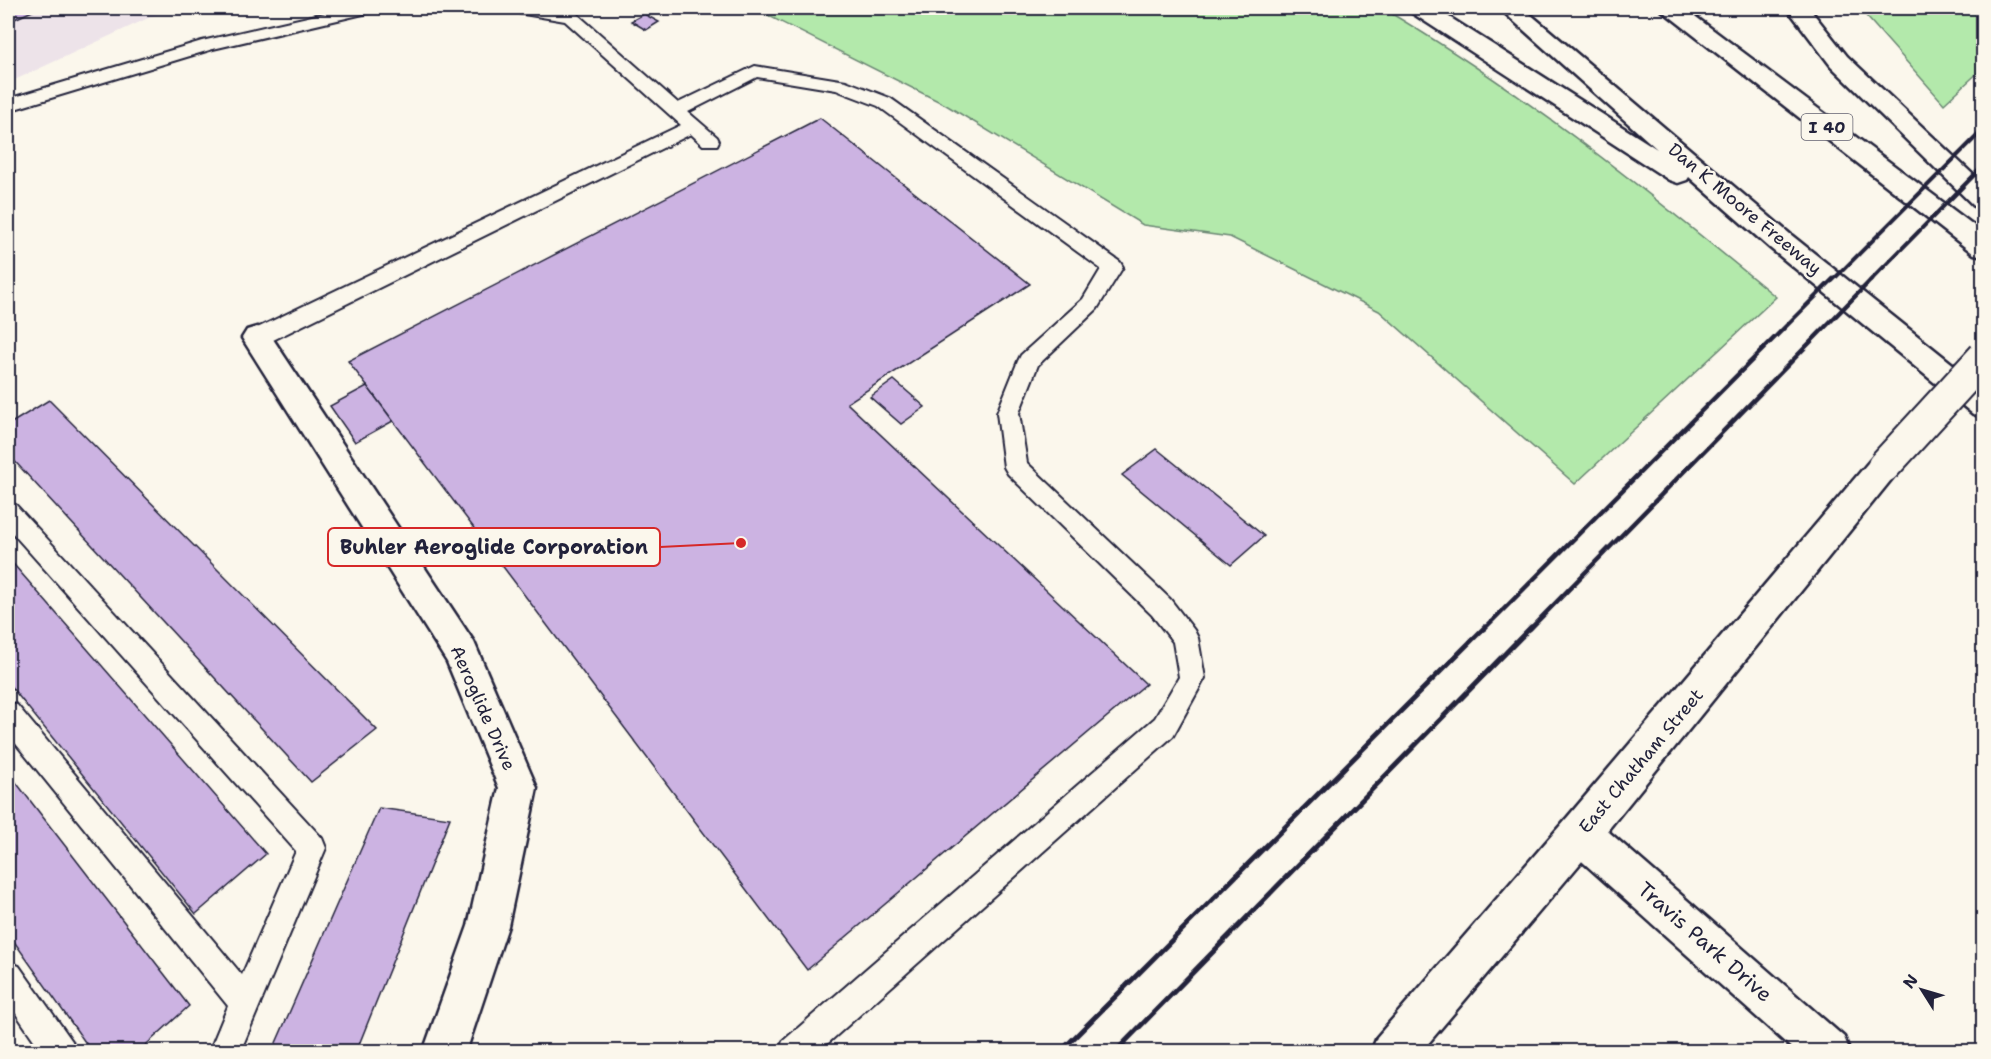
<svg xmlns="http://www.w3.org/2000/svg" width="1991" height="1059" font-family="'Shantell Sans',sans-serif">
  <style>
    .built { fill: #ede3e9 }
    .green { fill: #b3e9ab; stroke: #6a8673; stroke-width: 1.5 }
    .building { fill: #ccb3e2; stroke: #22223b; stroke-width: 1.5 }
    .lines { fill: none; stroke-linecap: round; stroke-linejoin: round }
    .service-casing { stroke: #22223b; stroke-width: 4 }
    .minor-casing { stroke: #22223b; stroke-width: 5 }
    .primary-casing { stroke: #22223b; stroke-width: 5 }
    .motorway-casing { stroke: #22223b; stroke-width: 5 }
    .service { fill: #fbf7ec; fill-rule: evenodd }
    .minor { fill: #fbf7ec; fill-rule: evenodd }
    .primary { fill: #fbf7ec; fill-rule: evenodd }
    .motorway { fill: #fbf7ec; fill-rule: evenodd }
    .rail-far2 { stroke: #22223b; stroke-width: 4 }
    .rail-far1 { stroke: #22223b; stroke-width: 4.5 }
    .rail { stroke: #22223b; stroke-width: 5 }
    .primary-bridge-casing { stroke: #22223b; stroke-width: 36; stroke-linecap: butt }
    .primary-bridge { stroke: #fbf7ec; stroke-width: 32 }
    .labels { text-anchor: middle; stroke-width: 5; stroke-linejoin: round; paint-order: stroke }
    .shield { fill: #fbf7ec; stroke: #636270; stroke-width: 1.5 }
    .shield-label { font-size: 16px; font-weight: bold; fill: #22223b }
    .street-label { font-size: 18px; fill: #22223b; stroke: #fbf7ec }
    .near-street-label { font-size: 21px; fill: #22223b; stroke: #fbf7ec }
    .leader { fill: none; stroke: #d62828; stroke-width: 2 }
    .callout-dot { fill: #d62828; stroke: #fbf7ec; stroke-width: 2 }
    .callout { fill: #fbf7ec; stroke: #d62828; stroke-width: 2 }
    .callout-label { font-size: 20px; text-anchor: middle; font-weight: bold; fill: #22223b }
  </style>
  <rect width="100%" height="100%" fill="#fbf7ec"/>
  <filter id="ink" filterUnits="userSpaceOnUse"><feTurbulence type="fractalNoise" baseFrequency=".0167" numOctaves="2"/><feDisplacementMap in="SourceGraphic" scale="12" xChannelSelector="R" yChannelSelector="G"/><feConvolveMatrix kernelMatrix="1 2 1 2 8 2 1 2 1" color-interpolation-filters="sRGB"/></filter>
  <g filter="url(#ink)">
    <!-- built -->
    <polygon class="built" points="8,8 170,8 8,83"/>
    <!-- green -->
    <g class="green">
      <path d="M 753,8 L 1382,8 C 1523,91 1650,193 1776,297 L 1575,484 L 1379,311 L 1230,237 L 1143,225 L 946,105 Z"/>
      <polygon points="1859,8 1983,8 1983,68 1944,104"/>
    </g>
    <!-- building -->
    <g class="building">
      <polygon points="8,8 39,8 8,22"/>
      <polygon points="644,14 659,22 646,30 631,21"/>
      <polygon points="820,118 1030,284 847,403 1146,684 807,970 348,361"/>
      <polygon points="894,380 925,407 901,424 870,397"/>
      <polygon points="367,386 393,421 355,442 330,406"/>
      <polygon points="49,400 377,730 311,782 8,454 8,425"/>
      <polygon points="1157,449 1264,536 1231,565 1122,475"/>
      <polygon points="8,558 266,854 196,914 8,683"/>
      <polygon points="8,772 189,1006 138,1052 92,1052 8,933"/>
      <polygon points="379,808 450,818 356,1052 272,1052"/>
    </g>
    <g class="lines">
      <!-- service casing -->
      <g class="service-casing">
        <g id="service">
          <polygon points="347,8 374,8 372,12 213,49 8,111 8,99 202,41"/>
          <polygon points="510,8 544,8 576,13 678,103 755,66 846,81 890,98 1120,262 1123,267 1097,309 1038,365 1019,413 1027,463 1170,599 1194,630 1198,638 1205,678 1173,736 818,1052 779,1052 783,1041 1155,718 1179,677 1173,642 1152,615 1008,474 1004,467 997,413 1018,361 1021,355 1083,299 1101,269 878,106 836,90 757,77 688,112 717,137 719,141 717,145 703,145 691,134 265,344 257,346 249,344 246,338 249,332 681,125 565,21 518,13"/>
          <polygon points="8,502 16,505 322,838 326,848 240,1052 209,1052 228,1006 8,734 8,702 17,705 242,975 296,851 8,528"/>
          <polygon points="8,962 19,966 72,1041 76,1052 42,1052 8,1002"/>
        </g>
      </g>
      <!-- minor casing -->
      <g class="minor-casing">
        <g id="minor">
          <polygon points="257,327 267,330 474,642 537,788 508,926 466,1052 423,1052 468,926 499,788 447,662 242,338 247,330"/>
          <polygon points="1580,814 1594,819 1844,1037 1850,1052 1796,1052 1566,847 1561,833 1566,819"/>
        </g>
      </g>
      <!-- primary casing -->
      <g class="primary-casing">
        <polygon id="primary" points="1884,453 1895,457 1900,466 1895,475 1594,847 1421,1052 1371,1052 1377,1037 1566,819 1873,457"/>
      </g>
      <!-- motorway casing -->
      <g class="motorway-casing">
        <g id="motorway">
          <polygon points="1409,8 1435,8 1657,149 1499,8 1523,8 1790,234 1984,389 1984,418 1973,414 1770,248 1689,177 1687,180 1678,183 1669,180 1412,13"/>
          <polygon points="1659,8 1684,8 1984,233 1984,256 1974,254"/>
          <polygon points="1787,8 1809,8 1847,56 1984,185 1984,210 1975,207 1831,66"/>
        </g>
      </g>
      <!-- service -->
      <use href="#service" class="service"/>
      <!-- minor -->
      <use href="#minor" class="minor"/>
      <!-- primary -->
      <use href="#primary" class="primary"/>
      <!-- motorway -->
      <use href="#motorway" class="motorway"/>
      <!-- rail-far2 -->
      <g class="rail-far2">
        <polyline points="1832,281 1984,129"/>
        <polyline points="1870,281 1984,165"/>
      </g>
      <!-- rail-far1 -->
      <g class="rail-far1">
        <polyline points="1484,629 1833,279"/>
        <polyline points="1530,629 1872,279"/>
      </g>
      <!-- rail -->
      <g class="rail">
        <polyline points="1060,1052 1485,627"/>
        <polyline points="1115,1052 1531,627"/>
      </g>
      <!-- primary-bridge casing -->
      <g class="primary-bridge-casing">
        <polyline id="primary-bridge" points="1884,466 1984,357"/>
      </g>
      <!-- primary-bridge -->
      <use href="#primary-bridge" class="primary-bridge"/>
    </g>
  </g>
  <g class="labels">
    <!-- shield labels -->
    <rect class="shield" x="1801.5" y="114" width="51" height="26" rx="4.5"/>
    <g class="shield-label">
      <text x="1827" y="133">I 40</text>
    </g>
    <!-- street labels -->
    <g class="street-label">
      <text transform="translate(1745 209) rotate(40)" y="6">Dan K Moore Freeway</text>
      <text transform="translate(483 708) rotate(66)" y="6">Aeroglide Drive</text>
      <text transform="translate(1641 761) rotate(-50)" y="6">East Chatham Street</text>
    </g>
    <!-- near-street labels -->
    <g class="near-street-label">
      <text transform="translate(1705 942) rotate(41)" y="7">Travis Park Drive</text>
    </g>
  </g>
  <!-- callouts -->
  <path class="leader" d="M741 543L660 547"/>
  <circle class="callout-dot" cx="741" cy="543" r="6"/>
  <rect class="callout" x="328" y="528" width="332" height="38" rx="6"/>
  <g class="callout-label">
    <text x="494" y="554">Buhler Aeroglide Corporation</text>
  </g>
  <!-- margin -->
  <rect width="1991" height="1059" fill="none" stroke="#fbf7ec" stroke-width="30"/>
  <rect x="15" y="15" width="1961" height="1029" fill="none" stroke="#22223b" stroke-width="2" filter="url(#ink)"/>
  <!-- north arrow -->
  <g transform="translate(1922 990) rotate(307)" stroke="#fbf7ec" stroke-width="4.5" paint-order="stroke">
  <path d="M0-4.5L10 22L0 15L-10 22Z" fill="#22223b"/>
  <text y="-9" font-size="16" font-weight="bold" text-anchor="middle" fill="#22223b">N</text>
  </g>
</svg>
